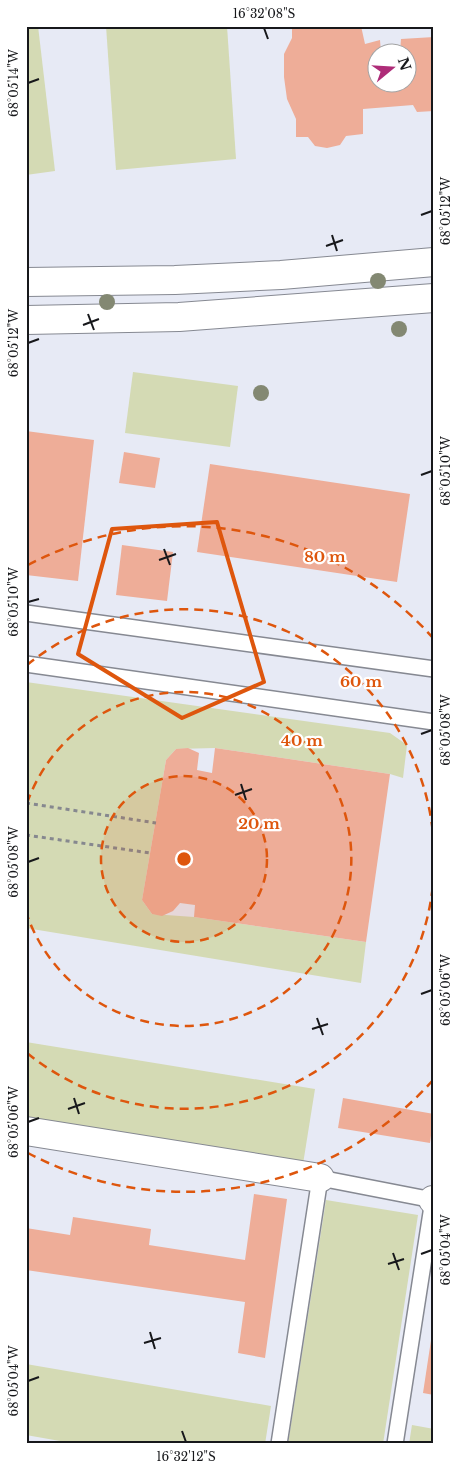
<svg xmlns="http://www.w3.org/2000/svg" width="460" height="1470" font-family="'Libre Baskerville',serif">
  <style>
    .green { fill: #d4dab4 }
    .building { fill: #eead98 }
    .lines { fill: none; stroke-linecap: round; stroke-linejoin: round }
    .lane-casing { stroke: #868992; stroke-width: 18 }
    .street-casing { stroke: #868992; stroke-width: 30 }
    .secondary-casing { stroke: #868992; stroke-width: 30 }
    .path { stroke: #86888f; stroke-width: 3; stroke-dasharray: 4 4; stroke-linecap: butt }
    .lane { stroke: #fff; stroke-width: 15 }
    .street { stroke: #fff; stroke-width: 28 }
    .secondary { stroke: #fff; stroke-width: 28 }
    .tree { fill: #838872 }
    .marked { fill: none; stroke: #de560d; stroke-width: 4; stroke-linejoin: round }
    .ticks { fill: none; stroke: #17181b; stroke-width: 2 }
    .ring { fill: none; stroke: #de560d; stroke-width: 2.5; stroke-dasharray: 9 6 }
    .centre { fill: #de560d; stroke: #fff; stroke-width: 2.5 }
    .ring-label { font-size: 15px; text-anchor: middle; font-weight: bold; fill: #de560d; stroke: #fff; stroke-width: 4.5; stroke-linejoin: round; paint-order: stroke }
    .neatline { fill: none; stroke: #17181b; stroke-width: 2 }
    .ticks-label { font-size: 12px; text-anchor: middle; fill: #17181b }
  </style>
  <rect width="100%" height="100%" fill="#e7eaf5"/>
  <!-- green -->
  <g class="green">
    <polygon points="26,26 38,26 55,171 26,175"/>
    <polygon points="106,26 227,26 236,159 116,170"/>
    <polygon points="133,372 238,386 230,447 125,433"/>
    <polygon points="26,682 390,733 407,745 403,778 390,774 215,748 176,749 166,760 142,900 152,914 194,917 366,942 361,983 26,928"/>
    <polygon points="26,1042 315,1089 303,1164 26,1118"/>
    <polygon points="326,1200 418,1215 383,1444 288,1444"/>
    <polygon points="26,1364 271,1406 265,1444 77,1444 26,1435"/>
    <polygon points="412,1425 434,1429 434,1444 409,1444"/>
  </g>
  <!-- building -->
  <g class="building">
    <polygon points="292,26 361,26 365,44 380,40 381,52 378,52 378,82 408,82 408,52 400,52 401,39 434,37 434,111 417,112 413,105 363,109 363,134 346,136 340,145 327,148 315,146 308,137 296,137 296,119 287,99 284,77 284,54 292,38"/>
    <polygon points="26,431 94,440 78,581 26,575"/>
    <polygon points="124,452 160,458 155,488 119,483"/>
    <polygon points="210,464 410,494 397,582 197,552"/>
    <polygon points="122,545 173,552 167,601 116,595"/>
    <polygon points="188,748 199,753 197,770 212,773 215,748 390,774 366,942 194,917 195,905 180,903 173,911 162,916 152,914 142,900 166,760 176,749"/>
    <polygon points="343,1098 434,1114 430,1143 338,1128"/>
    <polygon points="254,1194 287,1199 265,1358 238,1353 245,1302 26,1270 26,1228 70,1235 73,1217 151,1229 149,1245 245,1260"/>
    <polygon points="433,1327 434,1327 434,1395 423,1393"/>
  </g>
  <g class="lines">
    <!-- lane casing -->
    <g class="lane-casing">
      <g id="lane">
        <polyline points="26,613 434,669"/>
        <polyline points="26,664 434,722"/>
        <polyline points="279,1444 320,1178 433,1200 395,1444"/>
      </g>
    </g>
    <!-- street casing -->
    <g class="street-casing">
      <g id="street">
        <polyline points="26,1131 320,1178"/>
        <polyline points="433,1200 434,1201"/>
      </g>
    </g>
    <!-- secondary casing -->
    <g class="secondary-casing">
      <g id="secondary">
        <polyline points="26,282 175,280 281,275 434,262"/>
        <polyline points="26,320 179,317 434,298"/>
      </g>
    </g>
    <!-- path -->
    <g class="path">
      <polyline points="26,803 156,823"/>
      <polyline points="26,835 150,853"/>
    </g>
    <!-- lane -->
    <use href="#lane" class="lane"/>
    <!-- street -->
    <use href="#street" class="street"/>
    <!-- secondary -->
    <use href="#secondary" class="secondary"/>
  </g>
  <!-- trees -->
  <g class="tree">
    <circle cx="378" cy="281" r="8"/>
    <circle cx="107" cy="302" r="8"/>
    <circle cx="399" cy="329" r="8"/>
    <circle cx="261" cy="393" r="8"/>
  </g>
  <!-- marked area -->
  <path class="marked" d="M 217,522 L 264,682 L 182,718 L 78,654 L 112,529 Z"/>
  <!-- ticks -->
  <path class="ticks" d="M 264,28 L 268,39M 28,83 L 39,79M 421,215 L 432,211M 332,235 L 337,251M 326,246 L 343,240M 88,314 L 94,330M 83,325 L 99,319M 28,343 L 39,339M 421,475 L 432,471M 164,549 L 170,565M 159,560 L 176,554M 28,602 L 39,599M 421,734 L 432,730M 241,784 L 246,800M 235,795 L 252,789M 28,862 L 39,858M 421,994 L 432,990M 317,1018 L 323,1035M 312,1029 L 328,1024M 74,1098 L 79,1114M 68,1109 L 85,1103M 28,1122 L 39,1118M 393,1253 L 399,1270M 421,1254 L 432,1250M 388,1264 L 404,1259M 150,1332 L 155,1349M 144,1343 L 161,1338M 28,1381 L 39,1377M 182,1431 L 186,1442"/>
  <!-- distance rings -->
  <circle cx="184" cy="859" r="83" fill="#de560d" fill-opacity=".12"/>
  <g class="ring">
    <circle cx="184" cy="859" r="83"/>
    <path d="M27 803A167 167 0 1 1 27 915"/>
    <path d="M434 872A250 250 0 0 1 27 1053M27 665A250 250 0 0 1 434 846"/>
    <path d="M433 1080A333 333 0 0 1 28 1153M28 565A333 333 0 0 1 433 638"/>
  </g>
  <circle cx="184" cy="859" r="8" class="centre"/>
  <g class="ring-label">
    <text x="325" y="562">80 m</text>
    <text x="361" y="687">60 m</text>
    <text x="302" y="746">40 m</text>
    <text x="259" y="829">20 m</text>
  </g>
  <!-- border -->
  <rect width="460" height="1470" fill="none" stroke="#ffffff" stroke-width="55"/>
  <!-- north arrow -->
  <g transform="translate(392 68) rotate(72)"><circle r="24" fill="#ffffff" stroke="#a2a3a4"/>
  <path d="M0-4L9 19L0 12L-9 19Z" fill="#ae2c78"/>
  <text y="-8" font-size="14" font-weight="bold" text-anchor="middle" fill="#17181b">N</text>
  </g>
  <rect x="28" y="28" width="404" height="1414" class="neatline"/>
  <g class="ticks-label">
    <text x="264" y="18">16°32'08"S</text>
    <text transform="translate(14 83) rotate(-90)" y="4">68°05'14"W</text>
    <text transform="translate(446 211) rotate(-90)" y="4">68°05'12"W</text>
    <text transform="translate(14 343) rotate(-90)" y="4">68°05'12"W</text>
    <text transform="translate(446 471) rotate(-90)" y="4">68°05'10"W</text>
    <text transform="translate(14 602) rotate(-90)" y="4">68°05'10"W</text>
    <text transform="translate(446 730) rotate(-90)" y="4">68°05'08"W</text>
    <text transform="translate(14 862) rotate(-90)" y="4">68°05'08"W</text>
    <text transform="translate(446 990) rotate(-90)" y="4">68°05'06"W</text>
    <text transform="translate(14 1122) rotate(-90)" y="4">68°05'06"W</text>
    <text transform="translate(446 1250) rotate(-90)" y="4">68°05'04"W</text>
    <text transform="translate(14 1381) rotate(-90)" y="4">68°05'04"W</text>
    <text x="186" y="1461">16°32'12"S</text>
  </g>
</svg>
